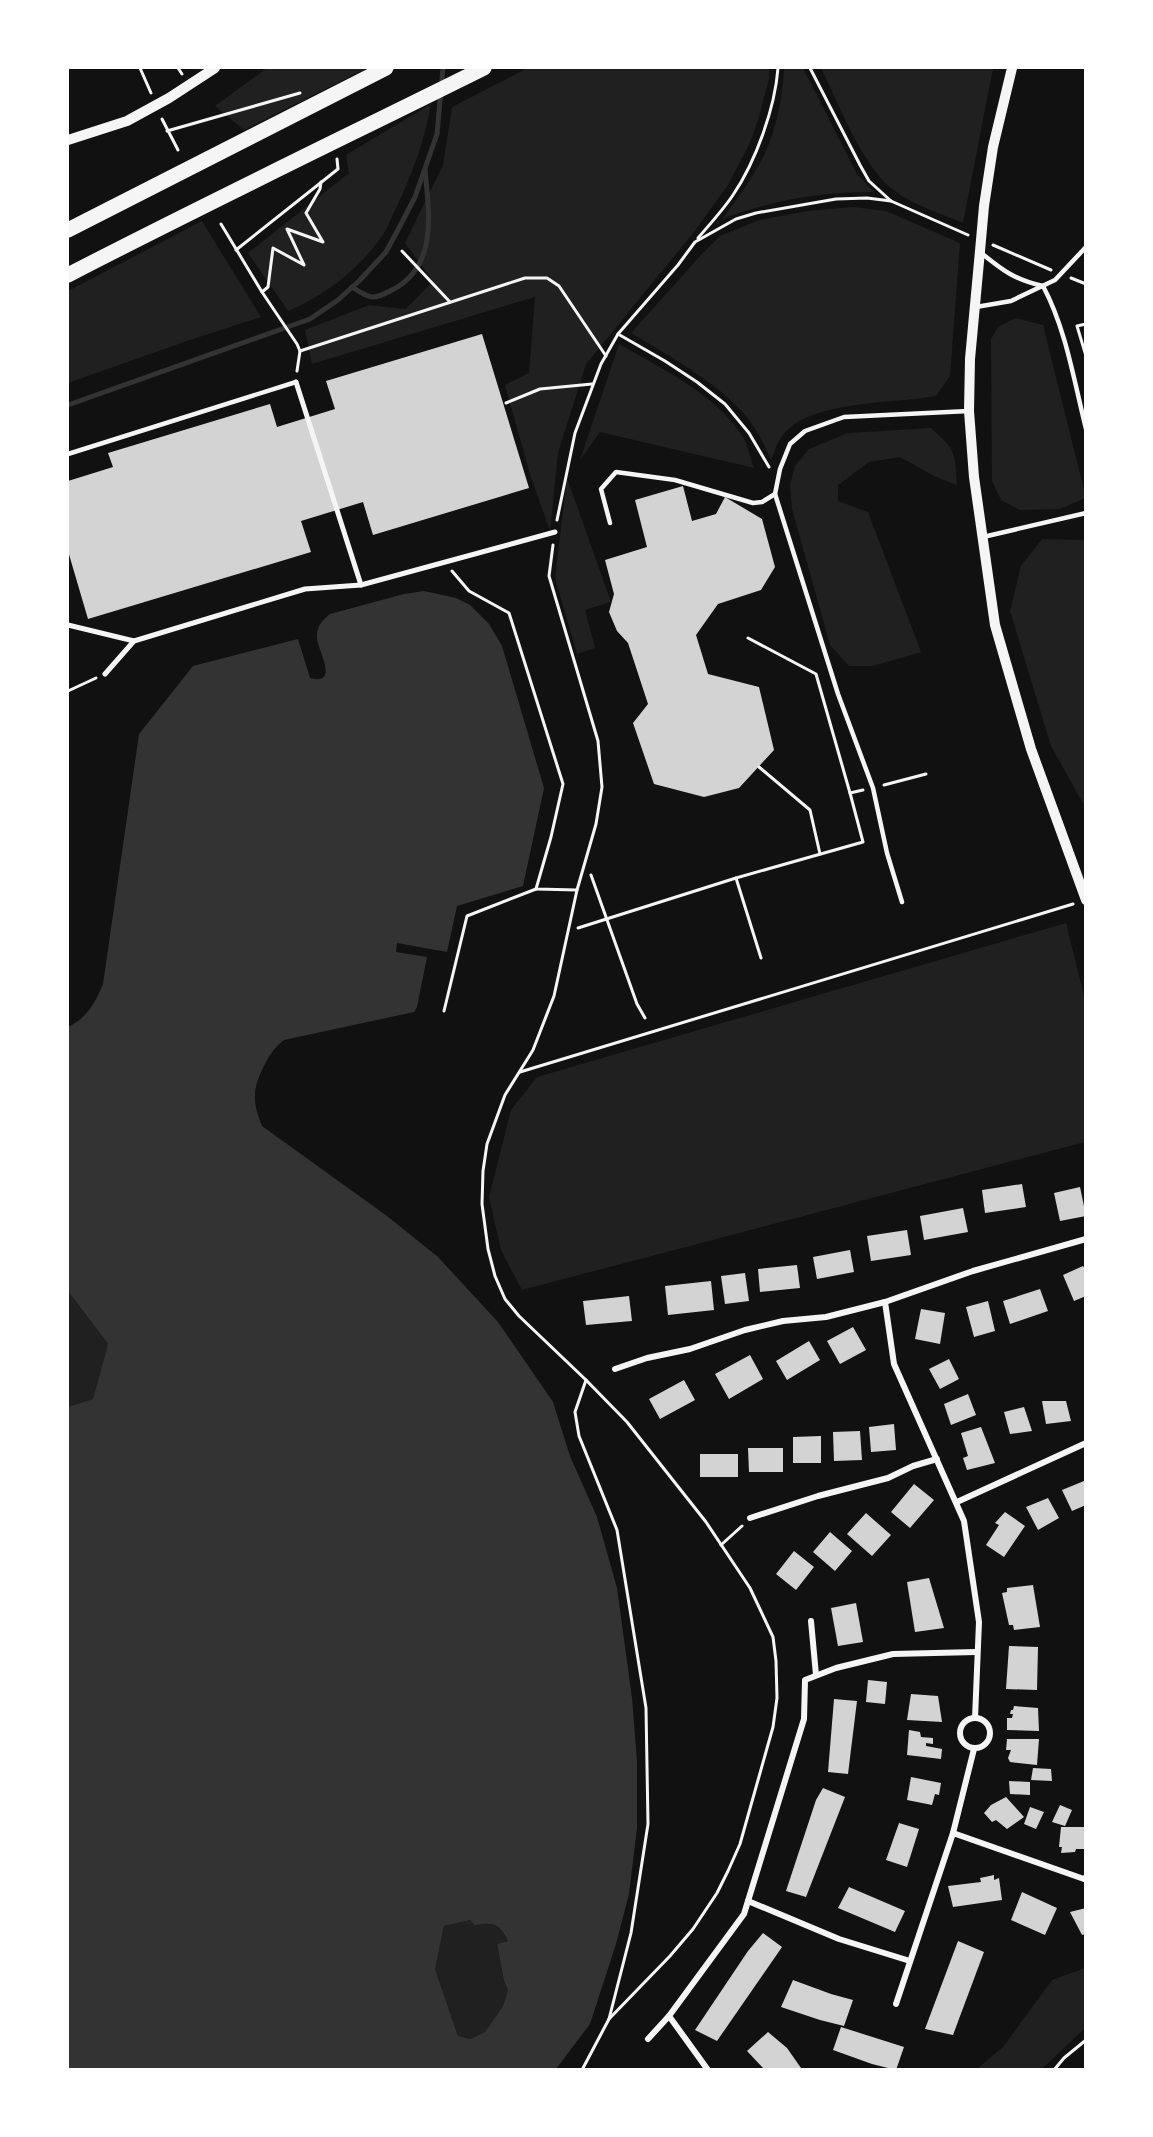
<svg xmlns="http://www.w3.org/2000/svg" width="1153" height="2137" font-family="Roboto,sans-serif">
  <style>
    .green { fill: #202020 }
    .water { fill: #333; fill-rule: evenodd }
    .lines { fill: none; stroke-linecap: round; stroke-linejoin: round }
    .stream { stroke: #333; stroke-width: 5 }
    .building { fill: #d3d3d3 }
    .path { stroke: #f5f5f5; stroke-width: 3 }
    .service { stroke: #f5f5f5; stroke-width: 4.5 }
    .pedestrian { stroke: #f5f5f5; stroke-width: 5 }
    .minor { stroke: #f5f5f5; stroke-width: 6 }
    .tertiary { stroke: #f5f5f5; stroke-width: 10 }
    .trunk { stroke: #f5f5f5; stroke-width: 15 }
  </style>
  <rect width="100%" height="100%" fill="#111"/>
  <!-- green -->
  <g class="green">
    <polygon points="267,68 367,68 244,130 215,106"/>
    <polygon points="528,68 769,68 769,79 758,120 749,145 728,185 694,232 586,364 558,453 550,531 530,474 505,385 529,373 535,297 312,364 305,330 369,305 406,309 433,281 405,243 443,165 452,107"/>
    <path d="M 784,68 L 803,68 L 857,174 L 874,192 C 821,192 772,200 722,219 C 738,198 755,175 766,151 C 777,126 783,95 784,68 Z"/>
    <path d="M 821,68 L 993,68 L 963,223 C 942,214 914,205 896,192 C 863,169 839,104 821,68 Z"/>
    <path d="M 431,104 C 425,140 412,175 396,208 C 392,216 389,226 384,233 C 361,268 326,295 288,311 L 248,253 L 349,173 L 346,155 Z"/>
    <path d="M 853,207 L 886,211 L 960,243 L 950,376 L 936,396 C 895,404 805,399 780,439 C 776,445 774,453 771,460 C 766,449 761,437 754,427 C 731,390 668,355 631,333 L 700,256 L 720,236 L 759,220 L 808,211 Z"/>
    <polygon points="202,221 261,317 187,341 68,383 68,291"/>
    <polygon points="1015,318 1043,325 1085,494 1085,498 1060,509 1020,510 1001,500 992,481 991,339 998,327"/>
    <path d="M 619,344 C 661,368 713,393 741,434 C 748,443 750,458 754,468 L 600,432 L 580,460 Z"/>
    <path d="M 931,428 C 956,450 955,453 957,485 L 936,477 L 900,457 L 869,462 L 838,485 L 838,501 L 868,512 L 921,652 L 873,666 L 849,666 L 830,645 L 792,509 L 790,485 L 795,466 L 809,449 L 848,433 Z"/>
    <polygon points="567,478 611,602 585,610 595,648 577,654 555,578"/>
    <polygon points="1042,539 1085,540 1085,807 1051,746 1010,611 1021,566"/>
    <polygon points="1066,923 1085,1000 1085,1142 522,1290 501,1250 489,1197 511,1110 537,1077"/>
    <polygon points="68,1291 108,1344 93,1399 68,1407"/>
    <path d="M 470,1920 C 490,1923 498,1922 508,1941 L 497,1944 L 504,1981 L 508,1990 L 503,2006 L 485,2032 L 470,2039 L 458,2036 L 435,1969 L 444,1926 Z"/>
    <polygon points="1085,1968 1085,2028 1042,2069 977,2069 1003,2047 1052,1980"/>
  </g>
  <!-- water -->
  <path class="water" d="M 424,591 L 456,598 L 470,605 L 489,624 L 502,646 L 544,788 L 523,886 L 457,906 L 447,952 L 397,943 L 396,952 L 427,957 L 417,1007 L 414,1012 L 284,1040 C 275,1047 271,1053 266,1062 C 253,1087 251,1099 262,1126 L 387,1216 L 438,1257 L 498,1322 L 553,1402 L 570,1456 L 597,1517 L 617,1588 L 632,1698 L 637,1761 L 637,1828 L 629,1894 L 616,1944 L 590,2024 L 556,2069 L 68,2069 L 68,1407 L 93,1399 L 108,1344 L 68,1291 L 68,1027 C 87,1018 95,1003 103,984 L 139,734 L 193,666 L 298,639 L 310,678 C 340,686 318,650 317,639 C 316,627 322,620 330,614 L 404,594 ZM 470,1920 L 475,1925 C 494,1922 499,1924 508,1941 L 497,1944 L 504,1981 L 508,1990 L 503,2006 L 485,2032 L 470,2039 L 458,2036 L 435,1969 L 444,1926 Z"/>
  <g class="lines">
    <!-- stream -->
    <g class="stream">
      <path d="M 352,287 C 372,300 373,300 394,289 C 438,265 429,212 425,170"/>
      <polyline points="68,405 310,319 338,300 359,281 386,252 400,226 415,197 437,134 443,68"/>
    </g>
  </g>
  <!-- building -->
  <g class="building">
    <polygon points="482,334 529,488 373,535 363,502 301,521 311,552 88,619 68,551 68,481 113,467 108,453 270,404 277,427 335,409 326,381"/>
    <polygon points="683,486 692,521 716,514 725,497 762,519 775,567 761,590 718,604 696,635 708,674 759,687 774,750 739,788 704,797 654,784 633,723 648,704 628,643 617,631 609,612 614,594 605,560 647,547 635,500"/>
    <polygon points="1022,1184 1026,1207 985,1213 982,1190"/>
    <polygon points="1080,1187 1086,1216 1060,1221 1054,1193"/>
    <polygon points="963,1208 968,1232 924,1240 920,1216"/>
    <polygon points="907,1230 911,1255 871,1261 867,1236"/>
    <polygon points="850,1250 854,1272 817,1279 813,1257"/>
    <polygon points="797,1265 800,1288 760,1292 758,1269"/>
    <polygon points="1083,1266 1086,1271 1086,1296 1074,1301 1063,1275"/>
    <polygon points="745,1273 749,1301 725,1304 721,1276"/>
    <polygon points="711,1281 714,1310 668,1315 665,1286"/>
    <polygon points="1040,1289 1048,1311 1010,1324 1003,1301"/>
    <polygon points="629,1296 632,1321 586,1325 583,1301"/>
    <polygon points="988,1301 995,1331 974,1337 966,1307"/>
    <polygon points="921,1309 945,1313 940,1344 915,1339"/>
    <polygon points="853,1327 866,1350 840,1364 827,1341"/>
    <polygon points="809,1341 820,1360 787,1380 776,1361"/>
    <polygon points="750,1355 763,1379 729,1399 715,1374"/>
    <polygon points="949,1359 959,1379 940,1389 929,1369"/>
    <polygon points="684,1380 695,1400 660,1419 649,1399"/>
    <polygon points="968,1394 976,1415 951,1425 944,1404"/>
    <polygon points="1042,1401 1066,1401 1071,1421 1046,1424"/>
    <polygon points="1024,1407 1032,1431 1010,1434 1004,1412"/>
    <polygon points="894,1424 896,1450 871,1452 869,1427"/>
    <polygon points="981,1427 995,1463 967,1470 963,1458 968,1456 961,1433"/>
    <polygon points="860,1431 862,1460 834,1461 833,1432"/>
    <polygon points="821,1436 821,1463 793,1463 793,1437"/>
    <polygon points="748,1448 783,1448 783,1472 749,1472"/>
    <rect x="700" y="1454" width="38" height="23"/>
    <polygon points="1084,1481 1086,1484 1086,1505 1072,1511 1062,1490"/>
    <polygon points="914,1484 934,1500 910,1528 891,1512"/>
    <polygon points="1048,1498 1059,1518 1038,1530 1026,1507"/>
    <polygon points="1005,1512 1025,1526 1004,1557 986,1545 999,1525 995,1523"/>
    <polygon points="866,1513 891,1535 872,1556 847,1534"/>
    <polygon points="830,1532 852,1551 835,1571 813,1552"/>
    <polygon points="794,1551 814,1567 796,1590 776,1574"/>
    <polygon points="929,1578 944,1628 915,1632 907,1582"/>
    <polygon points="1033,1585 1040,1627 1014,1630 1013,1625 1009,1625 1002,1593 1007,1592 1007,1588"/>
    <polygon points="856,1603 863,1642 838,1646 831,1608"/>
    <polygon points="1009,1646 1038,1647 1037,1690 1006,1689"/>
    <polygon points="868,1680 887,1682 885,1704 866,1702"/>
    <polygon points="911,1694 938,1696 942,1722 907,1720"/>
    <polygon points="834,1699 857,1701 848,1774 828,1772"/>
    <polygon points="1014,1706 1038,1708 1039,1731 1007,1730 1007,1718 1012,1718 1013,1714 1010,1714 1011,1710 1013,1710"/>
    <polygon points="909,1730 920,1732 921,1737 933,1738 933,1744 926,1743 926,1746 942,1749 941,1759 907,1755"/>
    <polygon points="1007,1739 1039,1739 1037,1765 1010,1762 1008,1758 1011,1750 1006,1750"/>
    <polygon points="1033,1768 1051,1769 1052,1781 1031,1780"/>
    <polygon points="911,1777 941,1783 939,1795 935,1794 932,1805 907,1800"/>
    <polygon points="1009,1781 1030,1782 1030,1795 1010,1794"/>
    <polygon points="823,1788 845,1797 806,1897 786,1891 816,1800"/>
    <polygon points="1006,1797 1024,1817 1007,1829 996,1820 992,1822 984,1813 991,1805"/>
    <polygon points="1060,1805 1072,1810 1065,1826 1052,1822"/>
    <polygon points="1030,1807 1044,1812 1036,1829 1024,1824"/>
    <polygon points="899,1823 919,1829 907,1867 886,1860"/>
    <polygon points="1061,1827 1086,1827 1086,1849 1076,1849 1075,1852 1061,1853 1062,1847 1059,1847"/>
    <polygon points="994,1875 994,1880 999,1878 1002,1900 953,1907 948,1886 981,1882 980,1878"/>
    <polygon points="849,1887 905,1911 895,1932 838,1908"/>
    <polygon points="1022,1892 1057,1908 1045,1935 1011,1920"/>
    <polygon points="1086,1908 1086,1934 1082,1935 1070,1912"/>
    <polygon points="763,1933 782,1947 717,2041 695,2030 748,1951"/>
    <polygon points="958,1941 984,1952 953,2035 925,2029"/>
    <polygon points="793,1980 831,1994 853,2000 844,2026 820,2020 781,2007"/>
    <polygon points="841,2027 904,2047 896,2070 872,2064 833,2050"/>
    <polygon points="768,2032 787,2048 801,2068 798,2070 765,2070 747,2051"/>
  </g>
  <g class="lines">
    <!-- path -->
    <g class="path">
      <polyline points="140,68 151,93"/>
      <polyline points="178,68 182,74"/>
      <polyline points="810,68 860,165 869,181 891,201"/>
      <polyline points="162,119 178,150"/>
      <polyline points="167,131 300,93"/>
      <polyline points="221,224 262,292 297,344 300,351 297,371"/>
      <path d="M 698,238 C 710,224 723,210 733,195 C 756,161 775,108 778,68"/>
      <polyline points="993,245 1051,270"/>
      <polyline points="236,250 338,169 337,159"/>
      <polyline points="402,251 450,302"/>
      <polyline points="1071,278 1086,284"/>
      <polyline points="262,292 268,287 273,248 304,265 287,229 323,242 306,213 320,189 321,182"/>
      <polyline points="1086,324 1077,326 1086,356"/>
      <polyline points="618,334 665,361 697,382 725,404 749,433 769,467"/>
      <polyline points="300,351 525,278 547,278 559,286 606,356"/>
      <polyline points="506,403 540,389 592,384"/>
      <polyline points="557,520 575,433 601,364 618,334 678,265 695,242 736,219 756,213 836,199 867,198 891,201 968,235"/>
      <polyline points="553,545 549,576 598,741 602,787 596,824 577,890 554,996 533,1050 505,1095 487,1144 483,1171 482,1204 488,1249 495,1276 505,1299 519,1316 586,1380 627,1422 706,1522 750,1588 773,1637 776,1661 777,1698 773,1727 740,1844 728,1871 717,1893 693,1929 670,1956 609,2019"/>
      <polyline points="452,571 469,591 509,613 563,784 551,837 536,889 577,890"/>
      <polyline points="748,638 816,674 850,793"/>
      <polyline points="68,691 96,678"/>
      <polyline points="759,767 810,810 820,854"/>
      <polyline points="884,785 926,774"/>
      <polyline points="591,875 637,1004 645,1018"/>
      <polyline points="578,928 736,878"/>
      <polyline points="761,958 736,878 863,842 850,793 863,790"/>
      <polyline points="444,1011 467,916 536,889"/>
      <polyline points="520,1072 1073,904"/>
      <polyline points="721,1545 742,1526"/>
      <polyline points="582,2070 609,2019 631,1933 648,1824 646,1708 617,1530 579,1436 575,1412 586,1380"/>
      <polyline points="1054,2070 1064,2058 1086,2040"/>
    </g>
    <!-- service -->
    <g class="service">
      <path d="M 980,252 C 1002,270 1015,280 1043,286 C 1066,329 1074,381 1086,429"/>
      <polyline points="976,307 1011,301 1055,280 1086,247"/>
      <polyline points="68,454 296,382"/>
      <polyline points="610,523 601,489 616,472 675,480 753,503 762,502 775,494"/>
      <polyline points="983,537 1086,513"/>
      <polyline points="902,902 887,853 873,788 838,694 775,494 780,469 790,444 805,431 844,417 969,411"/>
    </g>
    <!-- pedestrian -->
    <g class="pedestrian">
      <polyline points="296,382 361,585"/>
      <polyline points="68,625 134,641"/>
      <polyline points="105,674 134,641 305,589 361,585 555,532"/>
    </g>
    <!-- minor -->
    <g class="minor">
      <polyline points="885,1302 894,1364 964,1521 979,1622 975,1718"/>
      <polyline points="615,1369 647,1358 690,1349 745,1330 783,1321 826,1317 885,1302 973,1271 1086,1239"/>
      <polyline points="957,1502 1086,1443"/>
      <polyline points="750,1518 818,1496 888,1478 913,1466 937,1459"/>
      <polyline points="811,1621 816,1675"/>
      <circle cx="975" cy="1733" r="15"/>
      <polyline points="953,1833 1084,1879 1086,1877"/>
      <polyline points="748,1901 839,1939 910,1961"/>
      <polyline points="896,2004 953,1833 974,1749"/>
      <polyline points="669,2016 708,2070"/>
      <polyline points="648,2039 669,2016 744,1914 804,1719 805,1680 836,1668 893,1654 976,1652"/>
    </g>
    <!-- tertiary -->
    <g class="tertiary">
      <polyline points="1012,68 993,147 984,206 980,251 970,359 969,411 974,477 995,625 1031,749 1086,900"/>
      <polyline points="68,140 127,121 169,98 215,68"/>
    </g>
    <!-- trunk -->
    <g class="trunk">
      <polyline points="68,230 386,68"/>
      <path d="M 68,275 C 205,204 345,137 484,68"/>
    </g>
  </g>
  <!-- border -->
  <rect width="1153" height="2137" fill="none" stroke="#ffffff" stroke-width="138"/>
</svg>
